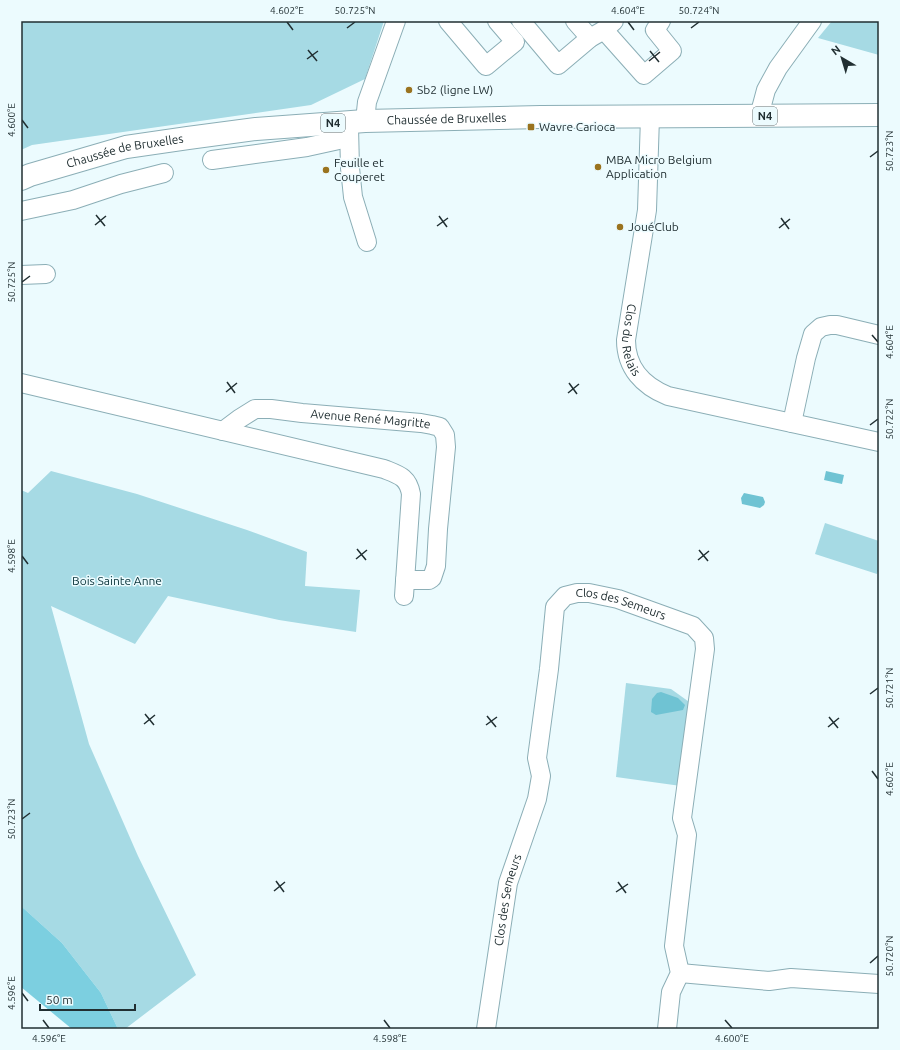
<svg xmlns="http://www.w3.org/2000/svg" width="900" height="1050" font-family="Ubuntu,sans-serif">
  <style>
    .green { fill: #a6dae4 }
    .forest { fill: #7ccfe0 }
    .water { fill: #6fc3d3 }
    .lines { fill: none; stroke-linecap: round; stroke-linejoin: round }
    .minor-casing { stroke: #8baeb6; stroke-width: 20 }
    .major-casing { stroke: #8baeb6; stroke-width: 24 }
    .minor { stroke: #fff; stroke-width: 18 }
    .major { stroke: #fff; stroke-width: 22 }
    .ticks { fill: none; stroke: #212f32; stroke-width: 1.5 }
    .poi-dot { fill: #9a731f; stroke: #ecfbfe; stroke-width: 1.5 }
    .labels { text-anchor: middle; stroke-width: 3; stroke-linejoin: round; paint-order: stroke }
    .shield { fill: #ecfbfe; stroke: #5e6c6f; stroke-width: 1 }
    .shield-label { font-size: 11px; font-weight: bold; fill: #212f32 }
    .poi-label { font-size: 12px; fill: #212f32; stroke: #ecfbfe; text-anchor: start }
    .street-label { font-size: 12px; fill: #212f32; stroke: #ecfbfe }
    .park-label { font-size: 12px; fill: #09333a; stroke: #ecfbfe }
    .neatline { fill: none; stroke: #212f32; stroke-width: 1.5 }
    .ticks-label { font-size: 10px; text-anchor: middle; fill: #212f32 }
  </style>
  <rect width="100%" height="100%" fill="#ecfbfe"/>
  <!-- green -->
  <g class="green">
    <polygon points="21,21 384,21 365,79 311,105 32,145 21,150"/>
    <polygon points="832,21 879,21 879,55 818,38"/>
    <polygon points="51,471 137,494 247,530 307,552 305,586 360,590 356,632 279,620 168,596 135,644 51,606 89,744 138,856 196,975 125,1029 118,1029 101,993 62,943 21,906 21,490 28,493"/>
    <polygon points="825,523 879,541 879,568 877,574 815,554"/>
    <polygon points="626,683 671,689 692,704 681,786 616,777"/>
  </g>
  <!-- forest -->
  <polygon class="forest" points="21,906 62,943 101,993 118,1029 72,1029 21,987"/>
  <!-- water -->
  <g class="water">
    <polygon points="826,471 844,475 842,484 824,480"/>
    <polygon points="744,493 763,497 765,502 764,505 760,508 742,504 741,498"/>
    <polygon points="661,692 678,698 685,705 683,710 656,715 651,712 652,699 657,693"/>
  </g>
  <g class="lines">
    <!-- minor casing -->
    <g class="minor-casing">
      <g id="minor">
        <polyline points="448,21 486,66 515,42 497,21"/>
        <polyline points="521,21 558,65 590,38 604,30 614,21"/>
        <polyline points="575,21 590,38"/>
        <polyline points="604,30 644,75 672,51 655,30 661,21"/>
        <polyline points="759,116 766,90 778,68 812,21"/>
        <path id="s1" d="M 650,117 L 647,210 L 626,340 C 626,368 643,386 668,396 L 879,442"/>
        <polyline points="365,121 367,102 396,21"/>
        <polyline points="349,127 350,168 353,197 367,242"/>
        <polyline points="212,160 307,147 348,138"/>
        <polyline points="21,211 73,200 121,184 164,173"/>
        <polyline points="21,275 46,274"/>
        <path d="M 21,383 L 384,469 C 399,475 408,477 411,494 L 404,596"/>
        <polyline points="792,423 806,358 813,334 821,327 830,325 837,325 879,335"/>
        <path id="s2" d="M 223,431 L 239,419 L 255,409 L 271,409 L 302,413 L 421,423 L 432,425 L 440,427 L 445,435 L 446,447 L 438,529 L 436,566 L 432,578 L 429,580 L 405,580"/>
        <polyline points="680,973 769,981 791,978 879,984"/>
        <path id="s3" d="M 486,1029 L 508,883 L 537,799 L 541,776 L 537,758 L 549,669 L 555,607 L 565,596 L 577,593 L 589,593 L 618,599 L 693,626 L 704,638 L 705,649 L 682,818 L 687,835 L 674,946 L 680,973 L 671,992 L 667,1029"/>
      </g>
    </g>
    <!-- major casing -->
    <g class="major-casing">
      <g id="major">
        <path id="s4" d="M 21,179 L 30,175 L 126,147 L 188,138 L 256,129 L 365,121 L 541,117 L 879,115"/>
      </g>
    </g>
    <!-- minor -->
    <use href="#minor" class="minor"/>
    <!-- major -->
    <use href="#major" class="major"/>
  </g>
  <!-- ticks -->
  <path class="ticks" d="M 287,22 L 293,30M 628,22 L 634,30M 347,28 L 355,22M 691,28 L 699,22M 308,50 L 317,61M 650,51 L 659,62M 307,59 L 318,51M 649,61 L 660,52M 22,120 L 28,128M 870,157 L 878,151M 96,215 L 105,226M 439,216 L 447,227M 781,218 L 789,229M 95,225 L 106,216M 437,226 L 448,218M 779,228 L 790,219M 22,282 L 30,276M 872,335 L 878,342M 227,382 L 235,393M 569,383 L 577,394M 226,392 L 237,383M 568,393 L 579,384M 870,425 L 878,419M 357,549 L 366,560M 699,550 L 708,561M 22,556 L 28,564M 356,559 L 367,550M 698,560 L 709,551M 870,694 L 878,688M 145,714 L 154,725M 487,716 L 496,727M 829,717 L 838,728M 144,724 L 155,715M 486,725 L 497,717M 828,727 L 839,718M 872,771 L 878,779M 22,819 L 30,813M 276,881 L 284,892M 618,882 L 626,893M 274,891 L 285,882M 616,892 L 628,884M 870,963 L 878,956M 22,993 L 28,1001M 43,1020 L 49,1028M 384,1020 L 390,1028M 725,1020 L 732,1028"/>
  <!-- markers -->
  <g class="poi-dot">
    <circle cx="409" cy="90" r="4"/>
    <rect x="527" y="123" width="8" height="8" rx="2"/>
    <circle cx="598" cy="167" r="4"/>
    <circle cx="326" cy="170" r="4"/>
    <circle cx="620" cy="227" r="4"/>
  </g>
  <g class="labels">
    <!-- shield labels -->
    <g class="shield">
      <rect x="753" y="107" width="24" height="18" rx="3"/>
      <rect x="321" y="114" width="24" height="18" rx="3"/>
    </g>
    <g class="shield-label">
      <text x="765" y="120">N4</text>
      <text x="333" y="127">N4</text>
    </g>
    <!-- poi labels -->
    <g class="poi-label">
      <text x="417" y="94">Sb2 (ligne LW)</text>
      <text x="539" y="131">Wavre Carioca</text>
      <text x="606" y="164">MBA Micro Belgium<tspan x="606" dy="14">Application</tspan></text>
      <text x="334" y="167">Feuille et<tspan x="334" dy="14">Couperet</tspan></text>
      <text x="628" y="231">JouéClub</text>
    </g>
    <!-- street labels -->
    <g class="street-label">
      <text dy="4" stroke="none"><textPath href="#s4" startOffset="432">Chaussée de Bruxelles</textPath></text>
      <text dy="4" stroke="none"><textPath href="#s4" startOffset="108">Chaussée de Bruxelles</textPath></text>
      <text dy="4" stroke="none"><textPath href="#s1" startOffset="225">Clos du Relais</textPath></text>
      <text dy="4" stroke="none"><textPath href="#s2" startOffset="155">Avenue René Magritte</textPath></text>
      <text dy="4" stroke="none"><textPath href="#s3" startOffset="503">Clos des Semeurs</textPath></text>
      <text dy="4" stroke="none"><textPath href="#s3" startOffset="131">Clos des Semeurs</textPath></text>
    </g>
    <!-- park labels -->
    <g class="park-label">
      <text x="117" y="585">Bois Sainte Anne</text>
    </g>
  </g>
  <!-- border -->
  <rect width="900" height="1050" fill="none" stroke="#ecfbfe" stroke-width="44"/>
  <!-- north arrow -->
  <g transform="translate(842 58) rotate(322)" stroke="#ecfbfe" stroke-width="3" paint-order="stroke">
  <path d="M0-3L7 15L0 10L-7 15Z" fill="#212f32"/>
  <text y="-6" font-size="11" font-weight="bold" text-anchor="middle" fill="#212f32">N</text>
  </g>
  <!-- scale -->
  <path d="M40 1004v6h95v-6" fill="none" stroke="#212f32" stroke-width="2"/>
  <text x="46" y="1004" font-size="12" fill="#212f32" stroke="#ecfbfe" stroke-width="3" paint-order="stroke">50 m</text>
  <rect x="22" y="22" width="856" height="1006" class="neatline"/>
  <g class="ticks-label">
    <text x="287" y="14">4.602°E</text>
    <text x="355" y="14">50.725°N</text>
    <text x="628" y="14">4.604°E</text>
    <text x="699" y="14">50.724°N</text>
    <text transform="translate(11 120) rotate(-90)" y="4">4.600°E</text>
    <text transform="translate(889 151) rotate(-90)" y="4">50.723°N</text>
    <text transform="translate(11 282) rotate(-90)" y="4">50.725°N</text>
    <text transform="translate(889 342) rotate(-90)" y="4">4.604°E</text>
    <text transform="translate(889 419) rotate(-90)" y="4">50.722°N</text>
    <text transform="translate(11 556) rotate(-90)" y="4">4.598°E</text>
    <text transform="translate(889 688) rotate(-90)" y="4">50.721°N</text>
    <text transform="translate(889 779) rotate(-90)" y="4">4.602°E</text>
    <text transform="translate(11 819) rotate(-90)" y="4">50.723°N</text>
    <text transform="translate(889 956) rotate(-90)" y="4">50.720°N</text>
    <text transform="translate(11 993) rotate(-90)" y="4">4.596°E</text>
    <text x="49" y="1042">4.596°E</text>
    <text x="390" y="1042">4.598°E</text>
    <text x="732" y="1042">4.600°E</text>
  </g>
</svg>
